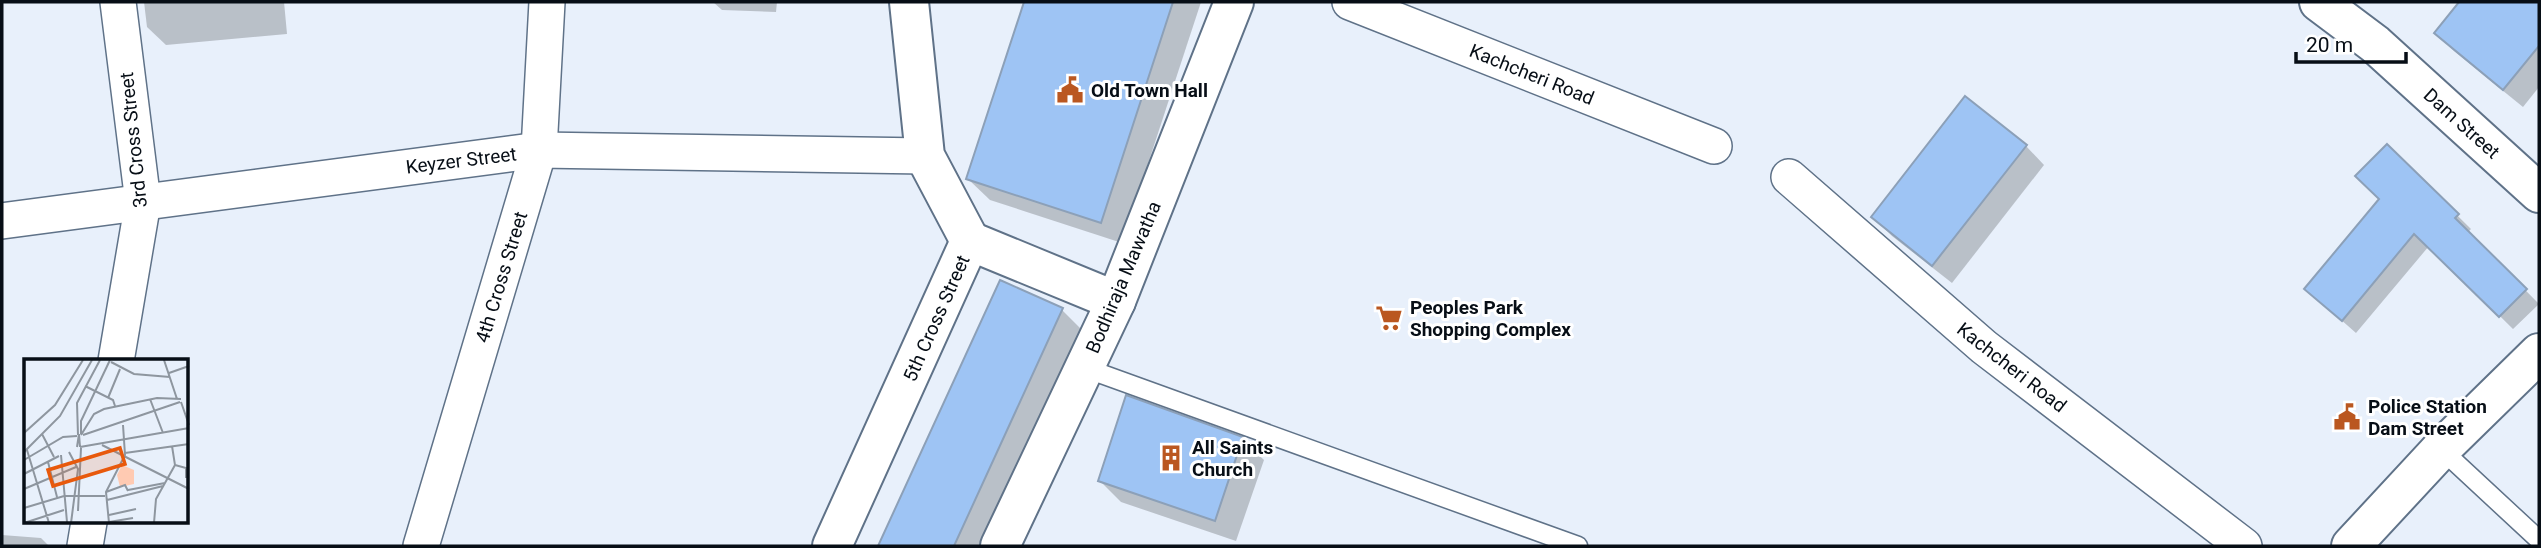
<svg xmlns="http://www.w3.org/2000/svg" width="2541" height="548" font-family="Roboto,sans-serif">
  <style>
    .shadow { fill: #0003 }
    .building { fill: #9ec4f4; stroke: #8ca0b8; stroke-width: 2 }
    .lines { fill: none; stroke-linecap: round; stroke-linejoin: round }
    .lane-casing { stroke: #5f7288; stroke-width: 21 }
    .street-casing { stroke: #5f7288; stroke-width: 38 }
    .secondary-casing { stroke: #5f7288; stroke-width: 42 }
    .lane { stroke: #fff; stroke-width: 18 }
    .street { stroke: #fff; stroke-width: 35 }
    .secondary { stroke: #fff; stroke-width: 38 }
    .labels { text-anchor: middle; stroke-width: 6; stroke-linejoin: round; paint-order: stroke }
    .street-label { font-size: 19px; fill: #070e16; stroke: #fff }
    .poi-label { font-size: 19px; font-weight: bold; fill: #070e16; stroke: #fff; text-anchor: start }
    .inset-road { fill: none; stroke: #8e969f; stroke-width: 2 }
    .view { fill: #e8590c; fill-opacity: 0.15; stroke: #e8590c; stroke-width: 3.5 }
    .inset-edge { fill: none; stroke: #070e16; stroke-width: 3.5 }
  </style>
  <rect width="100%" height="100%" fill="#e8f0fb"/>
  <!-- shadow -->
  <g class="shadow">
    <polygon points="144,2 284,2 287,34 166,45 147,27"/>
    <polygon points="713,2 777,2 776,12 722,10"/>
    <polygon points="1026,2 1201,2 1122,243 990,200 968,179"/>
    <polygon points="2461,2 2539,2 2539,87 2523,107 2454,51 2436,33"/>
    <polygon points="2026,146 2044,165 1952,283 1892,236 1873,217"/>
    <polygon points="2387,146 2471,229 2468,232 2539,304 2513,329 2429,246 2356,333 2306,289 2381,199"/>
    <polygon points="1000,282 1062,310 1083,331 985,546 880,546"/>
    <polygon points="1127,397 1242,439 1264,460 1236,541 1121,502 1100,481"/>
    <polygon points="2,535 41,538 49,546 2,546"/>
  </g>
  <!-- building -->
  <g class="building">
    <polygon points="1024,2 1173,2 1101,223 966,179"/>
    <polygon points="2459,2 2539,2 2539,46 2503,90 2434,33"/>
    <polygon points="1965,96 2027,145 1932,266 1871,217"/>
    <polygon points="2387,144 2459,214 2455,218 2527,289 2499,317 2414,234 2342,321 2304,289 2379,199 2355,176"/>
    <polygon points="1000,280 1063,308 954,546 878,546"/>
    <polygon points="1126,395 1243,437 1215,521 1098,481"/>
  </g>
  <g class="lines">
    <!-- lane casing -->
    <g class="lane-casing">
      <g id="lane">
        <polyline points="1085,368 1578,546"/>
        <polyline points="2441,449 2539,540"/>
      </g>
    </g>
    <!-- street casing -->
    <g class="street-casing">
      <g id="street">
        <polyline points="1350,2 1714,146"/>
        <polyline points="1789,177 1984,347 2244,546"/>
        <polyline points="2,221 539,150 925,156"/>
        <polyline points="116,361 143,202 118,2"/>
        <polyline points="85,546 89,522"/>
        <polyline points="421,546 539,150 547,2"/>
      </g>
    </g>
    <!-- secondary casing -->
    <g class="secondary-casing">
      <g id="secondary">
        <polyline points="909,2 925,156 970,241"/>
        <polyline points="2319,2 2375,44 2539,193"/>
        <polyline points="970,241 1116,301"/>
        <polyline points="832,546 970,241"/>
        <polyline points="1000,546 1116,301 1234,2"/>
        <polyline points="2351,546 2441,449 2539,353"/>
      </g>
    </g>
    <!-- lane -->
    <use href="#lane" class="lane"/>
    <!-- street -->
    <use href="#street" class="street"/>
    <!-- secondary -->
    <use href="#secondary" class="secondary"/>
  </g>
  <!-- icons -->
  <defs>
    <g id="civic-bare" transform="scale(2.1)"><path d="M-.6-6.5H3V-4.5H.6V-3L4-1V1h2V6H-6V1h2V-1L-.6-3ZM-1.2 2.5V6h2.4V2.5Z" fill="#ba5720" stroke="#fff" stroke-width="2.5" paint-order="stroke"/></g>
    <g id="supermarket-bare" transform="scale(2.1)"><path d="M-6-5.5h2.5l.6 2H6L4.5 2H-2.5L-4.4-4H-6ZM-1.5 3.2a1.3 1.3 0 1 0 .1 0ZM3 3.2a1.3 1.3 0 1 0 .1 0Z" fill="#ba5720" stroke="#fff" stroke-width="2.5" paint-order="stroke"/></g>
    <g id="building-bare" transform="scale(2.1)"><path d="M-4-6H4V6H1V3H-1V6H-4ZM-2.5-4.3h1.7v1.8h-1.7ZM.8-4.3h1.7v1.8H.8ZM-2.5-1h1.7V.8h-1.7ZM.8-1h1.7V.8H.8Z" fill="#ba5720" stroke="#fff" stroke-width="2.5" paint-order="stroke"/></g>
  </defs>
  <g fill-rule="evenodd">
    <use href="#civic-bare" x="1070" y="90"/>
    <use href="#supermarket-bare" x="1389" y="318"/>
    <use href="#civic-bare" x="2347" y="417"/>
    <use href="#building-bare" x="1171" y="458"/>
  </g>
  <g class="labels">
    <!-- street labels -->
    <g class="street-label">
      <text transform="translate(1532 74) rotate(22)" y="7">Kachcheri Road</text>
      <text transform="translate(2462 123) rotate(42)" y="7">Dam Street</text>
      <text transform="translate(133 140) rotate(-96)" y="7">3rd Cross Street</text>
      <text transform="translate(461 160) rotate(-7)" y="7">Keyzer Street</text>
      <text transform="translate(501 277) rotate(-73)" y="7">4th Cross Street</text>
      <text transform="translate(1123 277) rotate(-67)" y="7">Bodhiraja Mawatha</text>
      <text transform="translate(936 318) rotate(-66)" y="7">5th Cross Street</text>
      <text transform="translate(2012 367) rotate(38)" y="7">Kachcheri Road</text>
    </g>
    <!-- poi labels -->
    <g class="poi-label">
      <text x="1091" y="97">Old Town Hall</text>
      <text x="1410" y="314">Peoples Park<tspan x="1410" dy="22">Shopping Complex</tspan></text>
      <text x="2368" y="413">Police Station<tspan x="2368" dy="22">Dam Street</tspan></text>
      <text x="1192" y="454">All Saints<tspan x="1192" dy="22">Church</tspan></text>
    </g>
  </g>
  <!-- overview -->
  <g transform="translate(24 359)">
    <rect width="164" height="164" fill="#e8f0fb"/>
    <path d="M 98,106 L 110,111 L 110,125 L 96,128 L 93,116 Z" fill="#ffcab2"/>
    <path class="inset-road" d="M 140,1 L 153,40M 87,3 L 110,15 L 146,18M 145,14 L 165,7M 61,27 L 89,41 L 91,47M 84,39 L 96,10M 126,40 L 139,74M 157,43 L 165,66M 0,74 L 31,46 L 59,1M 18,75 L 30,98M 57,75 L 57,62 L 86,1M 54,76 L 53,44 L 76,1M 57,76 L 70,55 L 80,50 L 133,39 L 157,40M 59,76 L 156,43M 78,86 L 165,130M 53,88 L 55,75 L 56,88M 56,88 L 165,69M 3,91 L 25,164M 0,93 L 36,57 L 68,1M 45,93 L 54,110 L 47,164M 101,94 L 165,85M 37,96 L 43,163M 0,101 L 39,78 L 53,77M 24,103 L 33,138M 151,106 L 162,109 L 162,119M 0,115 L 35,97M 0,130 L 52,108M 104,131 L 141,124M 82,133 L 101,126 L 104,132M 83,141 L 139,127M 0,149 L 40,137 L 81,137M 54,152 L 57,89M 85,156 L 112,150M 85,163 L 109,159M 0,164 L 40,151M 85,164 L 82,133 L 101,96 L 99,66M 130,164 L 132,140 L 151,106 L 148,87"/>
    <path class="view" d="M 96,89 L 101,105 L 29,127 L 24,111 Z"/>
    <rect width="164" height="164" class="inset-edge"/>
  </g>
  <!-- border -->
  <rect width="2541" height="548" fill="none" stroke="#070e16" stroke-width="7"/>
  <!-- scale -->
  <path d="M2296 52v10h110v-10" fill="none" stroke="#070e16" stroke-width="3.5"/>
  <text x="2306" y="52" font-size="21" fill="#070e16" stroke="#ffffff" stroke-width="5" paint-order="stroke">20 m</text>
</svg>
